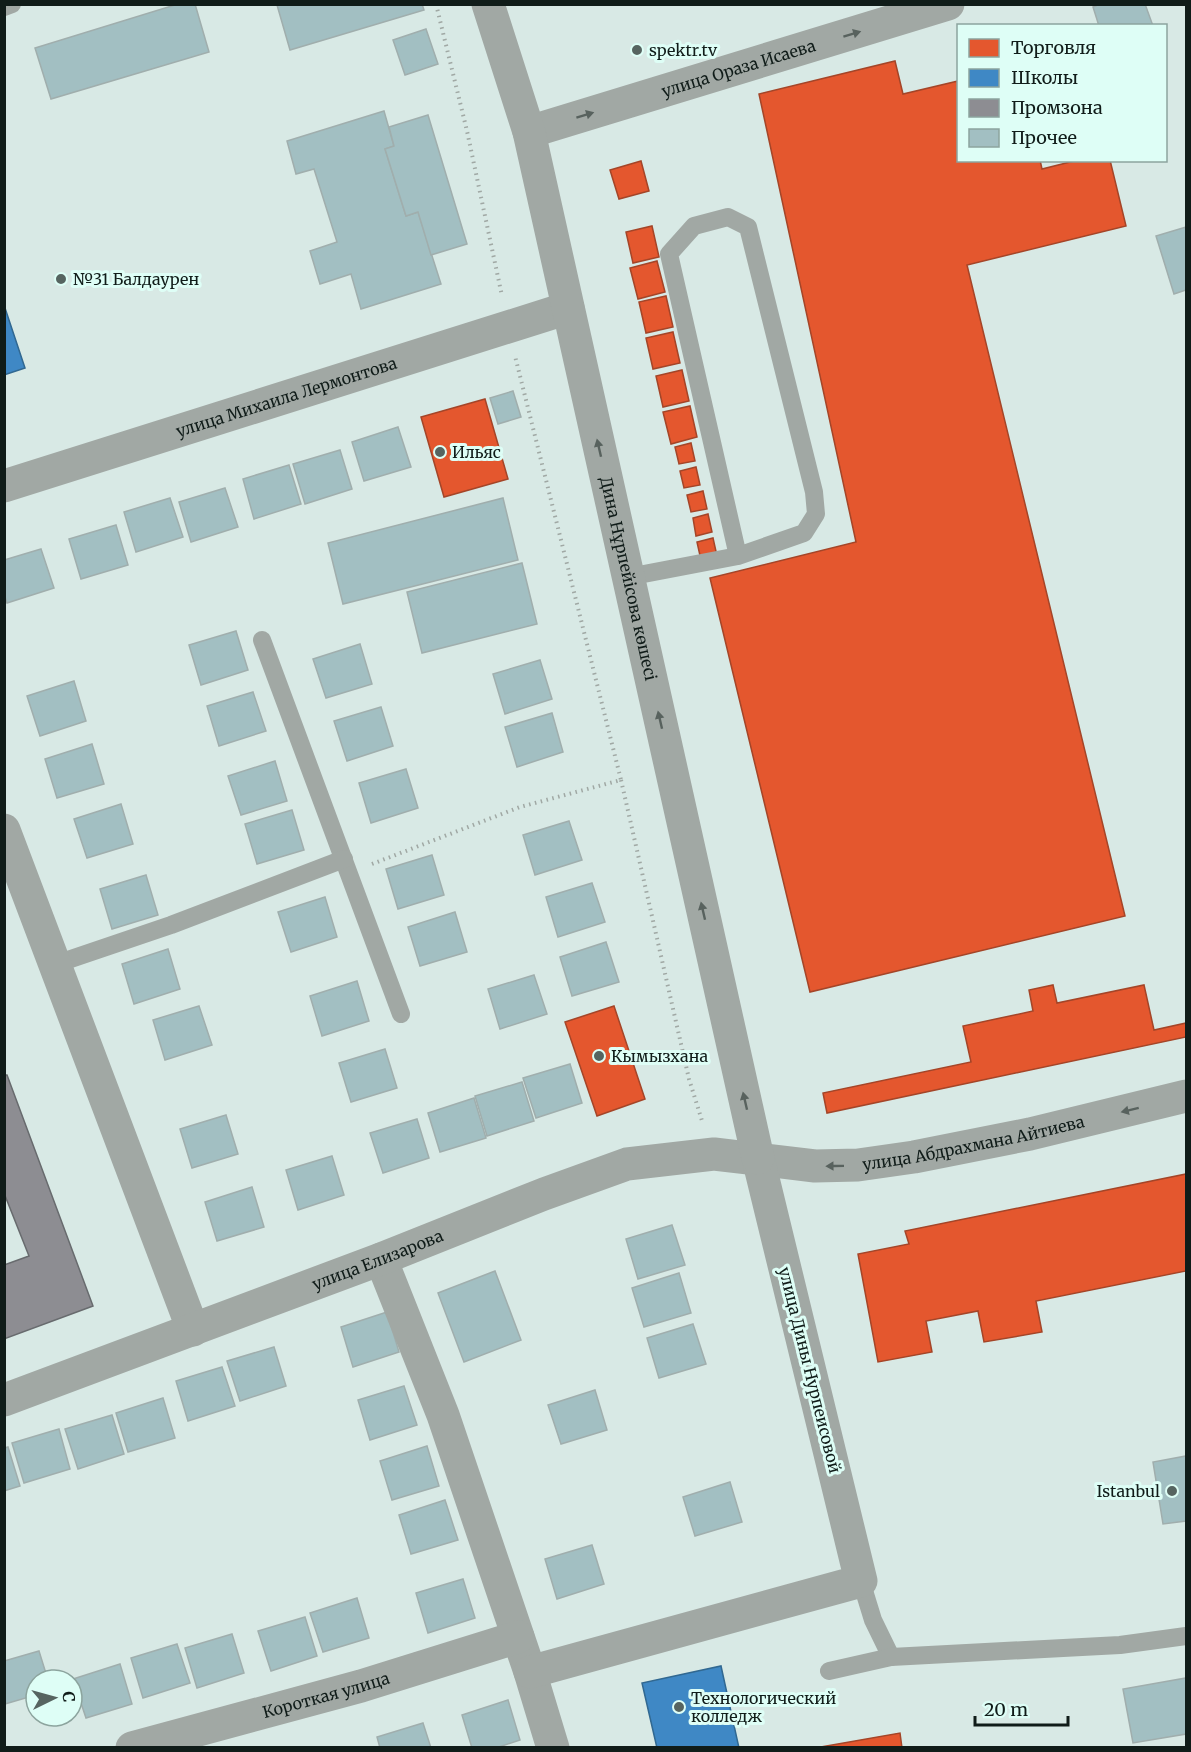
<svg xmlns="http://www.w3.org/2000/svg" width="1191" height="1752" font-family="Merriweather,serif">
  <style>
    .shops { fill: #e4572e; stroke: #a44528; stroke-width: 1.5 }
    .schools { fill: #3f88c5; stroke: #316891; stroke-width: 1.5 }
    .industry { fill: #8d8d92; stroke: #686b6e; stroke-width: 1.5 }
    .building { fill: #a2bfc2; stroke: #a0aead; stroke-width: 1.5 }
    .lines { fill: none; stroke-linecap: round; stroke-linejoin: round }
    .path { stroke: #a0a8a4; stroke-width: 4; stroke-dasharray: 1.5 4.5; stroke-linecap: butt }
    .service { stroke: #a1a8a4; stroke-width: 18 }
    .minor { stroke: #a1a8a4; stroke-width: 33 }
    .tertiary { stroke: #a1a8a4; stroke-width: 33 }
    .oneway { fill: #58625e }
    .poi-dot { fill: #566460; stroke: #defef6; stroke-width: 2 }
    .labels { text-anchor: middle; stroke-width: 6; stroke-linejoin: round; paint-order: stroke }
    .poi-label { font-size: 16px; fill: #101c19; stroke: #defef6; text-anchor: start }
    .street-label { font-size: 16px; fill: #101c19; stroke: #defef6 }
  </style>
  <rect width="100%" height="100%" fill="#d8e9e5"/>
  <!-- shops -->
  <g class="shops">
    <polygon points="895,61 903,94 958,81 958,160 1040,160 1042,169 1078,160 1110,160 1126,226 967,265 1125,916 810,992 710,578 856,542 759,94"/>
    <polygon points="641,161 649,191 619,199 610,170"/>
    <polygon points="652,226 659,257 633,263 626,232"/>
    <polygon points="657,261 665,292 638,299 630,268"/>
    <polygon points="666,296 673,327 646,333 639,302"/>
    <polygon points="673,332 680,363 653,369 646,338"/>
    <polygon points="682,370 689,401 663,407 656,376"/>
    <polygon points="485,399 508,479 444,497 421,417"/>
    <polygon points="690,406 697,437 671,444 663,412"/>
    <polygon points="691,443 695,461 679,464 675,447"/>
    <polygon points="696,467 700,485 684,488 680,471"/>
    <polygon points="703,491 707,509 691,512 687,495"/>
    <polygon points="708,514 712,532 696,536 693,518"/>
    <polygon points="713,538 717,556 701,560 697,542"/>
    <polygon points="1053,985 1057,1003 1144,985 1154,1030 1186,1023 1186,1037 827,1113 823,1093 971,1062 963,1026 1033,1011 1029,990"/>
    <polygon points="614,1006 645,1099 597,1116 565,1022"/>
    <polygon points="1186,1174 1186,1271 1036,1301 1042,1332 984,1342 978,1311 926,1321 932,1352 878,1362 858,1254 909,1244 905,1231"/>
    <polygon points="900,1733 902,1748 815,1748"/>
  </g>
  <!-- schools -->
  <g class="schools">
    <polygon points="4,305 25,368 4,375"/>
    <polygon points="721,1666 739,1748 657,1748 642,1683"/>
  </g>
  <!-- industry -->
  <polygon class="industry" points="4,1075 7,1075 93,1306 4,1339 4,1265 29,1256 4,1193"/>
  <!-- building -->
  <g class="building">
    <polygon points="178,4 195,4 209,52 51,99 35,48"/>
    <polygon points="422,4 424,10 290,50 277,5"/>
    <polygon points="1100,4 1145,4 1153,26 1099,26 1093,7"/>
    <polygon points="426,29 438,64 405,75 393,40"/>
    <polygon points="384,111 394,146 385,149 406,216 418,212 441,284 361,309 351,274 320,284 310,251 337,242 314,169 296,174 287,141"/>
    <polygon points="428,115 467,244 431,255 418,212 406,216 385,149 394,146 389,127"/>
    <polygon points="1186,227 1186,290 1174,294 1156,236"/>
    <polygon points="513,391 521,417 498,424 490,398"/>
    <polygon points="398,427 411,467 364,481 352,442"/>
    <polygon points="340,450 352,489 305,504 293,464"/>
    <polygon points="289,465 301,504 254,519 243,479"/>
    <polygon points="225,488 238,527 191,542 179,502"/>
    <polygon points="170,498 183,537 136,552 124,512"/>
    <polygon points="503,498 518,560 343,604 328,543"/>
    <polygon points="116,525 128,565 81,579 69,539"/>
    <polygon points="41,549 54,588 7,603 4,594 4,560"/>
    <polygon points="522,563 537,624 422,653 407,592"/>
    <polygon points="236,631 248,670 201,685 189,645"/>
    <polygon points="360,644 372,684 326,698 313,659"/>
    <polygon points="540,660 552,699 505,714 493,674"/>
    <polygon points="74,681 86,721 40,736 27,696"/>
    <polygon points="253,692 266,731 219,746 207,706"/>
    <polygon points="381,707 393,746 347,761 334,721"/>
    <polygon points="552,713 563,752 517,767 505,727"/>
    <polygon points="92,744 104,784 57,798 45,759"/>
    <polygon points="275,761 287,801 241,815 228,776"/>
    <polygon points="406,769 418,808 371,823 359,783"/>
    <polygon points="121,804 133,844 87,858 74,819"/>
    <polygon points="292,810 304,850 257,864 245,824"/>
    <polygon points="569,821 582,860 535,875 523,835"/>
    <polygon points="432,855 444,895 398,909 386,869"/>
    <polygon points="146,875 158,915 112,929 100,889"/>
    <polygon points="592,883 605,922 558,937 546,897"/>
    <polygon points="325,897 337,937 291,952 278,912"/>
    <polygon points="455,912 467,952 420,966 408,927"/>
    <polygon points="606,942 619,982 572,996 560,957"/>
    <polygon points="168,949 180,989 134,1004 122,964"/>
    <polygon points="534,975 547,1014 500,1029 488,989"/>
    <polygon points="357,981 369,1021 322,1036 310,996"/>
    <polygon points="199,1006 212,1045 165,1060 153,1020"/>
    <polygon points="385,1049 397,1088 351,1102 339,1063"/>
    <polygon points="570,1064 582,1103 536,1118 523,1078"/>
    <polygon points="522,1082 534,1121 487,1136 475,1096"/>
    <polygon points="474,1098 486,1138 440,1152 428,1113"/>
    <polygon points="226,1115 238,1154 192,1168 180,1129"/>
    <polygon points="417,1119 429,1158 383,1173 370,1133"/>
    <polygon points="332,1156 344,1195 298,1210 286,1170"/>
    <polygon points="252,1187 264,1227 217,1241 205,1202"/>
    <polygon points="672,1225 685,1265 638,1279 626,1239"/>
    <polygon points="495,1271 521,1340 464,1362 438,1293"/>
    <polygon points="679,1273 691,1313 644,1327 632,1288"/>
    <polygon points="387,1312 399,1352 353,1367 341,1327"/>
    <polygon points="693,1324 706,1364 659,1378 647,1338"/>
    <polygon points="274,1347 286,1386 240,1401 227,1361"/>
    <polygon points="222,1367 235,1406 188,1421 176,1381"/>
    <polygon points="404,1386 417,1425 370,1440 358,1400"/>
    <polygon points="595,1390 607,1430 561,1444 548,1405"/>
    <polygon points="163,1398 175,1438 128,1452 116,1413"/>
    <polygon points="112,1415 124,1454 78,1469 65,1429"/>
    <polygon points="59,1429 70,1469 24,1483 12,1443"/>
    <polygon points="427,1446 439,1486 392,1500 380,1461"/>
    <polygon points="8,1447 20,1486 4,1491 4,1448"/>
    <polygon points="1186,1456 1186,1521 1163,1524 1153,1462"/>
    <polygon points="730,1482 742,1522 695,1536 683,1497"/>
    <polygon points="445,1500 458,1540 411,1554 399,1515"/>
    <polygon points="592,1545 604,1584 557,1599 545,1559"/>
    <polygon points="463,1579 475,1618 428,1633 416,1593"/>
    <polygon points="357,1598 369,1638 323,1652 310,1613"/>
    <polygon points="305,1617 317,1656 271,1671 258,1631"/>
    <polygon points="232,1634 244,1673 197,1688 185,1648"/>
    <polygon points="177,1644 190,1683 143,1698 131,1658"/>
    <polygon points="39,1651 48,1680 36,1680 36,1695 5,1704 4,1661"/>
    <polygon points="120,1664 132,1704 86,1718 73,1679"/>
    <polygon points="1186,1678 1186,1734 1133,1743 1123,1689"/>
    <polygon points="508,1700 520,1740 496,1748 472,1748 462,1715"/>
    <polygon points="423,1723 431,1748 380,1748 377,1737"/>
  </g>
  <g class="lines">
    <!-- path -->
    <g class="path">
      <polyline points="436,4 467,131 502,296"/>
      <polyline points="621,780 689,1079 703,1124"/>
      <polyline points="372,864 520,807 621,780 515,356"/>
    </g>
    <!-- service -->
    <g class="service">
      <polyline points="4,7 12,4"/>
      <polyline points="628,577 738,556 804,533 816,514 814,492 748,227 728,217 694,226 669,254 738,556"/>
      <polyline points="262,640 401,1014"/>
      <polyline points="56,964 171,925 344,859"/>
      <polyline points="861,1581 873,1620 891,1657"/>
      <polyline points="829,1671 891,1657 1120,1645 1186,1636"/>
    </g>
    <!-- minor -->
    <g class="minor">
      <path id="s1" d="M 529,132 L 948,4"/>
      <path id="s2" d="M 4,486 L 568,308"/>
      <polyline points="4,830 193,1330"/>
      <polyline points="381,1259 443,1415 530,1672 553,1748"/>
      <path id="s3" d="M 4,1400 L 381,1259 L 544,1194 L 627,1164 L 714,1154 L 815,1166 L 858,1165 L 914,1157 L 1030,1134 L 1186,1096"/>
      <polyline points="530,1672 861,1581 758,1158"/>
      <path id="s4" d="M 132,1748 L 361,1686 L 518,1637"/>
    </g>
    <!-- tertiary -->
    <path class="tertiary" id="s5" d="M 488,4 L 529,132 L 758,1158"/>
  </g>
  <!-- one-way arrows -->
  <defs><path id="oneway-solid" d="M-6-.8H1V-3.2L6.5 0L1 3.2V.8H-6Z" transform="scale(1.5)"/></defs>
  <g class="oneway">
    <use href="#oneway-solid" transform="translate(852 34) rotate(-17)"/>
    <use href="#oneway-solid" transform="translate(585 115) rotate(-17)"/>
    <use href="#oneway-solid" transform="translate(599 448) rotate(-103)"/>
    <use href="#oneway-solid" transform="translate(660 720) rotate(-103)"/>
    <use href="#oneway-solid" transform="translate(703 911) rotate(-103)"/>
    <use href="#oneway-solid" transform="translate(745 1101) rotate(-103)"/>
    <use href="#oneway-solid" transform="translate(1130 1110) rotate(166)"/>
    <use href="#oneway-solid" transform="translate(835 1166) rotate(179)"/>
  </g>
  <!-- markers -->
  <g class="poi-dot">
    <circle cx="637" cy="50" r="6"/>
    <circle cx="61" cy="279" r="6"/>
    <circle cx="440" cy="452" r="6"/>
    <circle cx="599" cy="1056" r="6"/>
    <circle cx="1172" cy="1491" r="6"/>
    <circle cx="679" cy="1707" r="6"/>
  </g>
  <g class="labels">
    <!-- poi labels -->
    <g class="poi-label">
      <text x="649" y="56">spektr.tv</text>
      <text x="73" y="285">№31 Балдаурен</text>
      <text x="452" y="458">Ильяс</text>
      <text x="611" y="1062">Кымызхана</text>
      <text x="1160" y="1497" text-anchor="end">Istanbul</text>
      <text x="691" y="1704">Технологический<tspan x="691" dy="18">колледж</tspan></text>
    </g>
    <!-- street labels -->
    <g class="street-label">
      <text dy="6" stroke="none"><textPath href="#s1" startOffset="219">улица Ораза Исаева</textPath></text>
      <text dy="6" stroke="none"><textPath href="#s2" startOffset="296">улица Михаила Лермонтова</textPath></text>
      <text dy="6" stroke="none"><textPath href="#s5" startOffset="592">Дина Нұрпейісова көшесі</textPath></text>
      <text dy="6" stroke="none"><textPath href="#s3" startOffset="1016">улица Абдрахмана Айтиева</textPath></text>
      <text dy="6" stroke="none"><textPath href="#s3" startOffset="399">улица Елизарова</textPath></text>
      <text transform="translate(810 1370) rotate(76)" y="6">улица Дины Нурпеисовой</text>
      <text dy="6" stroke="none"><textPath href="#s4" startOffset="201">Короткая улица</textPath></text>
    </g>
  </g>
  <!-- border -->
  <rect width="1191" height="1752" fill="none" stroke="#101c19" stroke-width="12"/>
  <!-- legend -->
  <rect x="957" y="24" width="210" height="138" fill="#defef6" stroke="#8ca49e" stroke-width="1.5"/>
  <rect x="969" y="39" width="30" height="18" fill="#e4572e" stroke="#8ca49e" stroke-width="1.5"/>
  <text x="1011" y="54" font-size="18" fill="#101c19">Торговля</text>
  <rect x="969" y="69" width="30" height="18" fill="#3f88c5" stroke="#8ca49e" stroke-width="1.5"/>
  <text x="1011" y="84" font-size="18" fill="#101c19">Школы</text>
  <rect x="969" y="99" width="30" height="18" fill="#8d8d92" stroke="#8ca49e" stroke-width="1.5"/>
  <text x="1011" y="114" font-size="18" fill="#101c19">Промзона</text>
  <rect x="969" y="129" width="30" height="18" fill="#a2bfc2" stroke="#8ca49e" stroke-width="1.5"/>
  <text x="1011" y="144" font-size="18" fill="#101c19">Прочее</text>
  <!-- north arrow -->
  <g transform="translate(54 1698) rotate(85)"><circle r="28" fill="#defef6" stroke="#8ca49e" stroke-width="1.5"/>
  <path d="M0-4.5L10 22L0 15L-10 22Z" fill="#566460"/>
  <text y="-9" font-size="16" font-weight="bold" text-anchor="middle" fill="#101c19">С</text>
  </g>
  <!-- scale -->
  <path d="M975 1716v9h93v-9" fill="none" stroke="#101c19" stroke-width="3"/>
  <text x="984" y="1716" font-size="18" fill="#101c19" stroke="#defef6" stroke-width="4.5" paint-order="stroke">20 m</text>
</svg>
